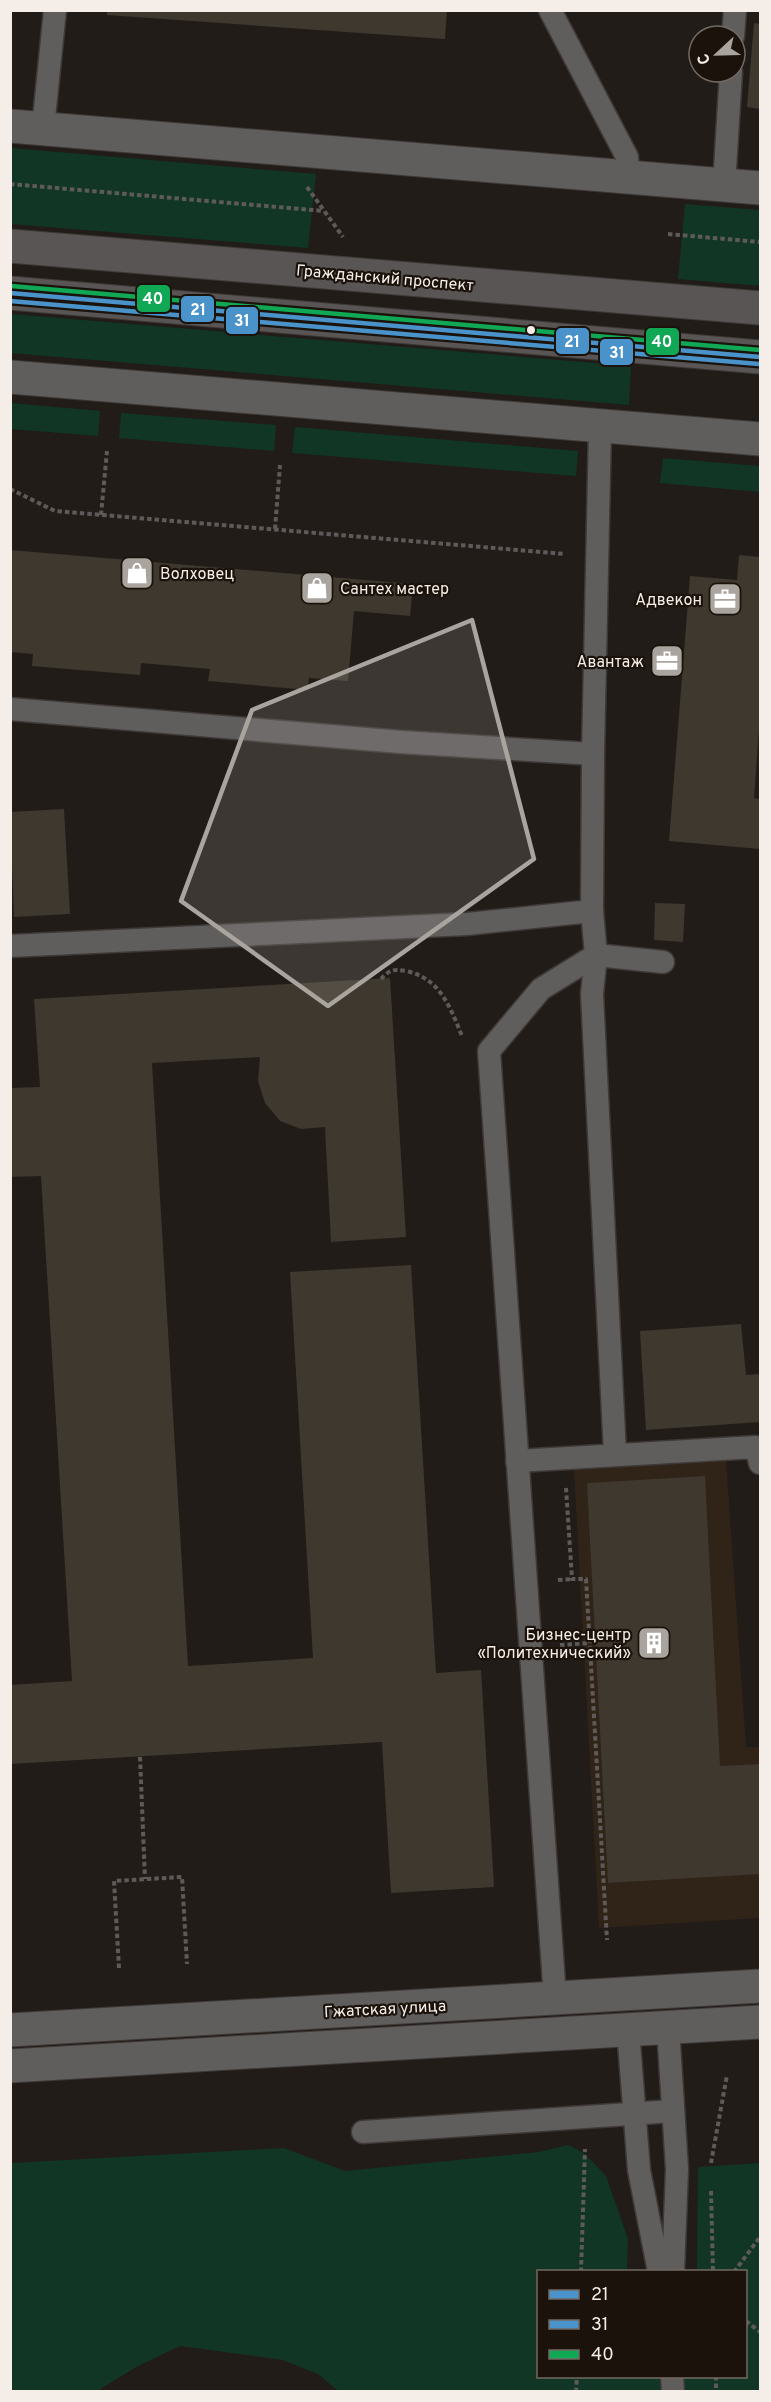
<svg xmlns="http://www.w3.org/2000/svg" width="771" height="2402" font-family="Overpass,sans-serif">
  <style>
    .built { fill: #302317 }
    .green { fill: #113626 }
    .building { fill: #3e382e }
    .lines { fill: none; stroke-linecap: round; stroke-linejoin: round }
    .service-casing { stroke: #3e3936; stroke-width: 25 }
    .minor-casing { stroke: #3e3936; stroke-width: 35 }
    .secondary-casing { stroke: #3e3936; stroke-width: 35 }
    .path { stroke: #5d5a59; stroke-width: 4; stroke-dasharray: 4.5 3; stroke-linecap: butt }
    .service { stroke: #605d5d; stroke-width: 22 }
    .minor { stroke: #605d5d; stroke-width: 33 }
    .secondary { stroke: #585554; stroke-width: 33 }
    .bus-1-casing { stroke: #1b130b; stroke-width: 9 }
    .bus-2-casing { stroke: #1b130b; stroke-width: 9 }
    .bus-3-casing { stroke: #1b130b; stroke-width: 9 }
    .bus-1 { stroke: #4993ca; stroke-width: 4.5 }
    .bus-2 { stroke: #4993ca; stroke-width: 4.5 }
    .bus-3 { stroke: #10a855; stroke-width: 4.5 }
    .marked { fill: #aaa49f; fill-opacity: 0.2; stroke: #aaa49f; stroke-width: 4.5; stroke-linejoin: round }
    .bus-dot { fill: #f4ede8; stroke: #1b130b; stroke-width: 2 }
    .labels { text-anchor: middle; stroke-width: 4.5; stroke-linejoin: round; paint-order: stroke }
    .street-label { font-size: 16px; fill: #f4ede8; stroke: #1b130b }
    .poi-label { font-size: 16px; fill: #f4ede8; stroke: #1b130b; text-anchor: end }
    .line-badge { stroke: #1b130b; stroke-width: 2 }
    .badge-label { font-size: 16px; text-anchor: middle; font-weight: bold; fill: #fff }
  </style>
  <rect width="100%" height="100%" fill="#211c18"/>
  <!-- built -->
  <polygon class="built" points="726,1460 746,1747 760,1747 760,1918 599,1928 574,1470"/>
  <!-- green -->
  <g class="green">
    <polygon points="11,148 316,174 308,248 11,224"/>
    <polygon points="685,204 760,210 760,286 678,279"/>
    <polygon points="11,314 631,366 629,405 11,353"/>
    <polygon points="11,403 100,411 98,436 11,429"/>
    <polygon points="121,413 276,425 274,451 119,438"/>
    <polygon points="295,427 578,451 576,476 292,453"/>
    <polygon points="663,458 760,466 760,492 660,483"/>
    <polygon points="568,2145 584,2153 606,2176 628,2239 627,2271 538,2272 538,2376 746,2376 746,2272 697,2271 698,2167 760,2163 760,2391 338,2391 318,2374 283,2360 180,2346 138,2366 97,2391 11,2392 11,2163 284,2148 345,2171 539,2152"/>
  </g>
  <!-- building -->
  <g class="building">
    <polygon points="107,10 447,10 445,39 107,15"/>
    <polygon points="754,23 760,24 760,109 747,107"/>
    <polygon points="10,550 413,584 410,616 354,611 348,681 309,678 308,690 208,681 210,669 141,663 140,675 32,666 33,654 10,652"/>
    <polygon points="739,555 760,557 760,715 754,798 760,799 760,849 669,841 690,576 737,580"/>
    <polygon points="64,809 70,914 14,917 10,812"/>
    <polygon points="655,903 685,904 683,942 654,940"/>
    <polygon points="390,978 406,1237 331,1242 325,1127 301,1129 280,1121 265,1103 258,1081 260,1057 152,1063 188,1666 313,1658 290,1272 411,1265 436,1673 481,1670 494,1887 391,1893 382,1742 10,1764 10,1685 72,1681 41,1176 10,1177 10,1088 40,1087 34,999"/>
    <polygon points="741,1324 746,1375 760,1374 760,1422 646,1430 640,1331"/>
    <polygon points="705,1476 720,1766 760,1764 760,1874 608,1883 587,1483"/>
  </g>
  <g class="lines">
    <!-- service casing -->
    <g class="service-casing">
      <g id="service">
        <polyline points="550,10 627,157 628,178"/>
        <polyline points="733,36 735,10"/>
        <polyline points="43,128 55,10"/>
        <polyline points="724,185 731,72"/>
        <polyline points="10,709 401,742 593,754 600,427"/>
        <polyline points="593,754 592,911 596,955 592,994 615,1454"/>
        <polyline points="10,946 467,924 592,911"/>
        <polyline points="517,1461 756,1447 760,1463"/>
        <polyline points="555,1998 489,1051 541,989 596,955 663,962"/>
        <polyline points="668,2028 677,2169 673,2272"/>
        <polyline points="628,2030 639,2170 659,2272"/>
        <polyline points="363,2132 673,2111"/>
        <polyline points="672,2376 673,2392"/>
      </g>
    </g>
    <!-- minor casing -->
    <g class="minor-casing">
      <g id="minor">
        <polyline points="10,126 760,188"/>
        <polyline points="10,377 760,439"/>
        <polyline points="10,2030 760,1986"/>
        <polyline points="10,2066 760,2022"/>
      </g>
    </g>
    <!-- secondary casing -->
    <g class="secondary-casing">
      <g id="secondary">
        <polyline points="10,246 760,308"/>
        <polyline points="10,293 760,357"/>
      </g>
    </g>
    <!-- path -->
    <g class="path">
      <polyline points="10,184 324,211"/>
      <polyline points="307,187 343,237"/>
      <polyline points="668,234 760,242"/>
      <polyline points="10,489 55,511 565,554"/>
      <polyline points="101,515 107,451"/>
      <polyline points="275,529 280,465"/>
      <path d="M 381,979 C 390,969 394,969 406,971 C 440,978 450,1007 462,1036"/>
      <polyline points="566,1488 572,1579 586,1579 607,1940"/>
      <polyline points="558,1580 572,1579"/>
      <polyline points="560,1645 590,1643"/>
      <polyline points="140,1757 145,1879"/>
      <polyline points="119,1968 114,1881 182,1877 187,1964"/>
      <polyline points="711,2163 727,2075"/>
      <polyline points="711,2191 713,2272"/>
      <polyline points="581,2272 585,2149"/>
      <polyline points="734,2272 760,2237"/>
      <polyline points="746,2321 760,2332"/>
      <polyline points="716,2376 716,2392"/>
      <polyline points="576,2392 577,2376"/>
    </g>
    <!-- service -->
    <use href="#service" class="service"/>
    <!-- minor -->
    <use href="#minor" class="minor"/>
    <!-- secondary -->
    <use href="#secondary" class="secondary"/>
    <!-- bus-1 casing -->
    <g class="bus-1-casing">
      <polyline id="bus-1" points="10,293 760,357"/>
    </g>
    <!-- bus-2 casing -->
    <g class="bus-2-casing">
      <polyline id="bus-2" points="10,301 759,364"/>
    </g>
    <!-- bus-3 casing -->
    <g class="bus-3-casing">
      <polyline id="bus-3" points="11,286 760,350"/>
    </g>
    <!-- bus-1 -->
    <use href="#bus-1" class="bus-1"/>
    <!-- bus-2 -->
    <use href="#bus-2" class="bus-2"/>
    <!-- bus-3 -->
    <use href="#bus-3" class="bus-3"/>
  </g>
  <!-- marked area -->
  <path class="marked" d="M 472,620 L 534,859 L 328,1006 L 181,901 L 252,710 Z"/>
  <!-- icons -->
  <defs>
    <g id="shop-square" transform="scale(1.725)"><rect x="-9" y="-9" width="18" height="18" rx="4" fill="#aaa49f" stroke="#1b130b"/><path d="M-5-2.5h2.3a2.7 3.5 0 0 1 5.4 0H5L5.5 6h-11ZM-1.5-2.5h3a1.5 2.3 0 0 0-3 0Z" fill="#fff"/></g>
    <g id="office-square" transform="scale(1.725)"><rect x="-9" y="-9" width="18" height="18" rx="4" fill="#aaa49f" stroke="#1b130b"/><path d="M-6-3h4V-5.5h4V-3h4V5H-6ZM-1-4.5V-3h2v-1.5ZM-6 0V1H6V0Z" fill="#fff"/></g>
    <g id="building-square" transform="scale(1.725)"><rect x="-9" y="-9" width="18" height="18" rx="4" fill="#aaa49f" stroke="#1b130b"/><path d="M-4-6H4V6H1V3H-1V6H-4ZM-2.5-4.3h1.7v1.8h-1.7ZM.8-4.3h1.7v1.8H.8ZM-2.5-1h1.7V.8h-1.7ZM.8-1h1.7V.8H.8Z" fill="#fff"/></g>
  </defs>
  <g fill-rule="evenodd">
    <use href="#shop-square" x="137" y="573"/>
    <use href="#shop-square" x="317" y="588"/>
    <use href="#office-square" x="725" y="599"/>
    <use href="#office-square" x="667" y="661"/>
    <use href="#building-square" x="654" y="1643"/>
  </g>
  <!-- markers -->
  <circle class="bus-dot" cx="531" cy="330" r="5"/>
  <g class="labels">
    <!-- street labels -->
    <g class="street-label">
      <text transform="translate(385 277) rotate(5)" y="6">Гражданский проспект</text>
      <text transform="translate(385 2008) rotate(-3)" y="6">Гжатская улица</text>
    </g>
    <!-- poi labels -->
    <g class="poi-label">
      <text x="160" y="579" text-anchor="start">Волховец</text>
      <text x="340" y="594" text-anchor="start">Сантех мастер</text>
      <text x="702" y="605">Адвекон</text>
      <text x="644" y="667">Авантаж</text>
      <text x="631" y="1640">Бизнес-центр<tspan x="631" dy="18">«Политехнический»</tspan></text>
    </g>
  </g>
  <g class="line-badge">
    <rect x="136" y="284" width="35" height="29" rx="6" fill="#10a855"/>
    <rect x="180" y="295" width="35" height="28" rx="6" fill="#4993ca"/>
    <rect x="225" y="306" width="34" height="29" rx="6" fill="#4993ca"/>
    <rect x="555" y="327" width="35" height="28" rx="6" fill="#4993ca"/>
    <rect x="645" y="327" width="35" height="29" rx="6" fill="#10a855"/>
    <rect x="599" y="338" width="35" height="28" rx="6" fill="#4993ca"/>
  </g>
  <g class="badge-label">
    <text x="153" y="304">40</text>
    <text x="198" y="315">21</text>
    <text x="242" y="326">31</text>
    <text x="572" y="347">21</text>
    <text x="662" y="347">40</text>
    <text x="617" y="358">31</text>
  </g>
  <!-- border -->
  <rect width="771" height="2402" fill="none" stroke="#f4ede8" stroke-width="24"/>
  <!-- legend -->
  <rect x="537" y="2270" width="210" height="108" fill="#1b130b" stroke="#726a63" stroke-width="1.5"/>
  <rect x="549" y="2290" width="30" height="9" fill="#4993ca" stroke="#726a63" stroke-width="1.5"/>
  <text x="591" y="2300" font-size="18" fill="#f4ede8">21</text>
  <rect x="549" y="2320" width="30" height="9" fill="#4993ca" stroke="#726a63" stroke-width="1.5"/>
  <text x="591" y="2330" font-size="18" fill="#f4ede8">31</text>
  <rect x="549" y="2350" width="30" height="9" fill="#10a855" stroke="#726a63" stroke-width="1.5"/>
  <text x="591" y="2360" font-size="18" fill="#f4ede8">40</text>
  <!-- north arrow -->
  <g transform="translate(717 54) rotate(248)"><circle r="28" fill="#1b130b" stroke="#726a63" stroke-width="1.5"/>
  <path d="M0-4.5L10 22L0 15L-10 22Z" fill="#aaa49f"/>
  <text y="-9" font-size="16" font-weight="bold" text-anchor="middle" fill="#f4ede8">С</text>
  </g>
</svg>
